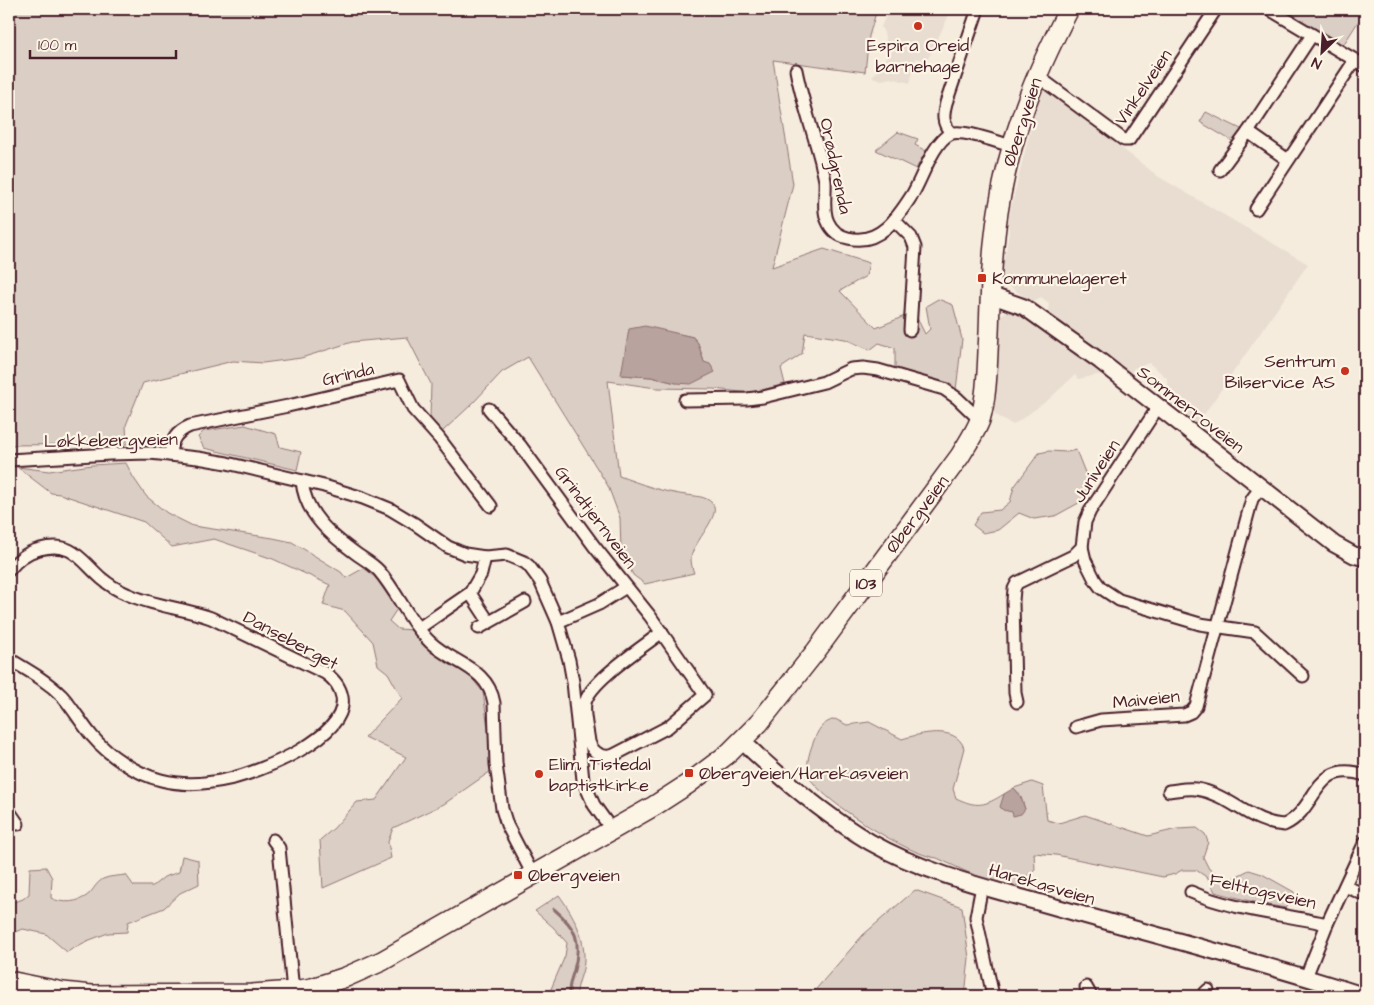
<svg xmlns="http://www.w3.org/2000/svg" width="1374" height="1005" font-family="'Architects Daughter',sans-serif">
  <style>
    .built { fill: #e8ddd0 }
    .green { fill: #dbcec4; stroke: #927678; fill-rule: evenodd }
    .water { fill: #b8a39e; stroke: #8c6e70 }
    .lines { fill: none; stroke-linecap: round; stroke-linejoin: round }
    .stream { stroke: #8c6e70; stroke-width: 3 }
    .minor-casing { stroke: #4a1f2b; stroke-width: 15 }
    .tertiary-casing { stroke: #4a1f2b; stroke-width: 19 }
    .primary-casing { stroke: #4a1f2b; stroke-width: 22 }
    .minor { stroke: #fcf5e5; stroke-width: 11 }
    .tertiary { stroke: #fcf5e5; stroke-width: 15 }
    .primary { stroke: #fcf5e5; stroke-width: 19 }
    .poi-dot { fill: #c8321e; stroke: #fcf5e5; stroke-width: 2 }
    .labels { text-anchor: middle; stroke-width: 4.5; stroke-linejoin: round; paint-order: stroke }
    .shield { fill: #fcf5e5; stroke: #7f5f63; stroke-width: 1 }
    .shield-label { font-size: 16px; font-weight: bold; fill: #4a1f2b }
    .poi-label { font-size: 18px; fill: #4a1f2b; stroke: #fcf5e5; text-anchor: start }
    .street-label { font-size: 18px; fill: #4a1f2b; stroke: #fcf5e5 }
  </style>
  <rect width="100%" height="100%" fill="#f5ecde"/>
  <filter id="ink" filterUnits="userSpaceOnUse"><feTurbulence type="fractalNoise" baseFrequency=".02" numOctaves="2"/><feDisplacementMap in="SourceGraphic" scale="10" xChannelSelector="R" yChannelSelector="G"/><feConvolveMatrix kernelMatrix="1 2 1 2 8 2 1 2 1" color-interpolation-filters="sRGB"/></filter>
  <g filter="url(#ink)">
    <!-- built -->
    <g class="built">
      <polygon points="889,9 952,9 927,61 916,58 910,83 891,78 882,80 872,77 889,53 884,33 881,27"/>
      <polygon points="1043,87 1159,177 1308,264 1196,426 1169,404 1167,378 1149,363 1134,368 1130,373 1048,314 1049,303 1041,297 1032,302 1006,284 1007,279 998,275 1005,257 1009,233 1008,220 1032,123"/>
      <polygon points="1008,311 1020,312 1104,371 1102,374 1078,379 1075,375 1048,400 1013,425 996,415 991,408 997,320 999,316"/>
    </g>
    <!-- green -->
    <g class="green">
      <path d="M 9,9 L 877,9 L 869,36 L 865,72 L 773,60 L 793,184 L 772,267 L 824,249 L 869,263 L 866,276 L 840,291 L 876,328 L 914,312 L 925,334 L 930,329 L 926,306 L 938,299 L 953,305 L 962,339 L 956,390 L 946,383 L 895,368 L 895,348 L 879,343 L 870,350 L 845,339 L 805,333 L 802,354 L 781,368 L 785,384 L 751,393 L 713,389 L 656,388 L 608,381 L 619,476 C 641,484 662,492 686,495 C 694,496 706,496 712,503 C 723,515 693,541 691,558 C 691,563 692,568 694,573 L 645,584 L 633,575 L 621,550 L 620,518 L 608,486 L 528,357 L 502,372 L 472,404 L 442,432 L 430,418 L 431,384 L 407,337 L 352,342 L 301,358 L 263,363 L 233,361 L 143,383 L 126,425 L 127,444 L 9,445 ZM 679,334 L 693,337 L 698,343 L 704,362 L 676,383 L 651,377 L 621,375 Z"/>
      <polygon points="1279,9 1365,9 1365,11 1342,47"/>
      <polygon points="1206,112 1245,131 1237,144 1200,122"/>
      <polygon points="898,132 918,139 915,145 926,151 916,169 876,150"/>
      <polygon points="245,425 276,434 280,447 301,452 297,470 204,448 198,437 204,431"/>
      <polygon points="1076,450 1088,480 1086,499 1055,516 1034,519 1019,513 998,530 983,533 973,525 981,512 1000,510 1010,502 1014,487 1039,453 1049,451 1067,452"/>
      <polygon points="126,463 133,477 146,496 167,513 193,526 273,538 292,542 341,572 346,578 364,568 388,587 399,606 389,621 398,629 414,630 429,647 447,662 470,676 483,692 489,736 491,771 444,804 393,828 388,842 391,858 323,888 320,840 334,828 357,802 376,800 406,757 365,737 402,698 388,673 378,665 373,642 345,611 323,605 330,585 273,559 214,539 172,547 144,522 60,494 51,493 17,467 49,471 92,465"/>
      <path d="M 835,719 L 847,725 L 869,722 L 902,739 C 919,734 956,724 964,748 L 953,789 L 956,798 C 977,808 985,806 1004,794 L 1004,796 L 1025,809 L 1020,795 L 1014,788 L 1032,782 L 1043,786 L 1047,820 L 1059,823 L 1085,815 L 1148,836 L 1177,829 L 1197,828 L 1205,834 L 1208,842 L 1203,857 L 1209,869 L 1229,880 L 1249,870 L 1262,874 L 1294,892 L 1295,898 L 1285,908 L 1258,903 L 1215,892 L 1208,878 L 1196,870 L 1182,870 L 1175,874 L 1163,877 L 1056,855 L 1034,853 L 1035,869 L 1015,887 L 980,878 L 937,858 C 908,855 828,804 811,780 C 804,770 809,753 813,743 C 818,730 821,723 835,719 Z"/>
      <path d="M 182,856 L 198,860 L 199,884 L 180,893 L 164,908 L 128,922 L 127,932 L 108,933 L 87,941 L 67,952 L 46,934 L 23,929 L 9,934 L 9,904 L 23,899 L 29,894 L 30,868 L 46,867 L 52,878 L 51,898 C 62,904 79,903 89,894 C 94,889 96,883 103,879 C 109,876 119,876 126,875 L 134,886 L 153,886 L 164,877 L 179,872 Z"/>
      <polygon points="915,890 962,907 969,958 965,996 810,996 863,935"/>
      <path d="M 559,895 C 573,914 585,936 584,961 C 584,973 576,984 577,996 L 548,996 L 565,956 L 567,943 L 554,928 L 535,911 Z"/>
    </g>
    <!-- water -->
    <g class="water">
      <polygon points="645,326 693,337 698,343 704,362 710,364 715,372 691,384 676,383 651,377 621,375 629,329"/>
      <polygon points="1014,788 1020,795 1025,809 1021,814 1013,816 1012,812 1003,810 1000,807 1004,794"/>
    </g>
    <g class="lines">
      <!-- stream -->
      <path class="stream" d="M 554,909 C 576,928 582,940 574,970 C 571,979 568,987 569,996"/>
      <!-- minor casing -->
      <g class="minor-casing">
        <g id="minor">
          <polyline points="1269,9 1365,66"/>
          <path d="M 796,70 C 802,101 813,131 821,162 C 822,168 824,174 825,181 C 826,194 822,210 828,222 C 832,231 839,236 848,238 C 879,246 898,217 912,195 C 922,179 933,142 950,134 C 961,128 999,143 1012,146"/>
          <polyline points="1036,75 1124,140 1129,140 1216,9"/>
          <polyline points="1248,132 1288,160"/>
          <path d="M 951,133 C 942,123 943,115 946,103 L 978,9"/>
          <polyline points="1220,170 1248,132 1312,35"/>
          <polyline points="1256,209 1355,60"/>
          <polyline points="894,220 911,237 915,247 910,330"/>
          <polyline points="685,400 747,399 763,397 824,382 851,369 863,368 878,370 944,389 957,398 980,420"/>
          <path d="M 489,409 L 520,445 L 594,546 L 650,616 L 705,695 L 668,727 L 614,755 C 603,759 593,753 589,742 C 588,731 583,715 585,703 C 590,681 643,647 662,632"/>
          <path d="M 170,455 C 171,440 176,432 190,426 L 288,406 L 399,380 L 413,409 L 439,438 L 491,506"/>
          <polyline points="9,460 110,454 150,453 198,458 227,463 324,486 363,498 390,509 415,524 448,547 465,554 485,557 507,555 524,562 529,566 540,581 558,622 569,660 573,682 583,780 594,805 612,830"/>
          <path d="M 302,481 C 305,515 332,536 358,555 C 365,560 373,564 379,571 C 398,593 409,622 430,642 C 453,664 488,667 494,703 L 496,764 L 502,809 L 507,825 L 533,875"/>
          <polyline points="1082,547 1085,560 1095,580 1101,588 1119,600 1200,624 1255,632 1303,676"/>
          <path d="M 9,570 C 17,560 27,552 40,549 C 72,541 80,559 101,578 C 108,584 117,590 127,594 C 153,606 184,608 211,618 L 325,673 C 334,679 340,686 342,697 C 349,737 260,772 229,779 C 207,784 184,786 161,780 C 136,774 108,755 92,736 C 81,723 73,708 62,696 C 46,680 27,670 9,659"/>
          <polyline points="470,593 489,622"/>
          <polyline points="558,622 599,604 626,587"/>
          <polyline points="419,628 470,593 481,574 485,557"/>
          <polyline points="479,628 525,602"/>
          <polyline points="1017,702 1015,693 1013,601 1014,589 1017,583 1073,556 1082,547 1085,522 1090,511 1158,407"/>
          <polyline points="1076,727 1101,720 1184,715 1191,712 1196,706 1252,499 1261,487"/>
          <path d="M 1169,791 C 1178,790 1187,788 1196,789 C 1229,794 1252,824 1284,825 C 1319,809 1313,758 1365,775"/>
          <polyline points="9,811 18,824"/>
          <polyline points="273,840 279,848 293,991"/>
          <polyline points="982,886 976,917 993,996"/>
          <polyline points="1345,886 1365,895"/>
          <path d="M 1191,892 C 1232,910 1283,914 1327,924"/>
          <polyline points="1306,977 1327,924 1365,842"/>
          <polyline points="1086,987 1091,996"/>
          <polyline points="1202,996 1208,990"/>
        </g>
      </g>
      <!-- tertiary casing -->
      <g class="tertiary-casing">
        <g id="tertiary">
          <polyline points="990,295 1024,307 1100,361 1334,544 1354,555 1365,558"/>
          <path d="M 742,741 C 782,779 823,814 870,842 C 928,875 996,890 1059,908 C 1161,937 1264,963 1365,996"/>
        </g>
      </g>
      <!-- primary casing -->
      <g class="primary-casing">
        <path id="primary" d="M 9,981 L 63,992 L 91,995 L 252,994 L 293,991 L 312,988 L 346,977 L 382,961 L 654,806 L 688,784 L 729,753 L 759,723 L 816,651 L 960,456 C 967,444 975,433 980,420 C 988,392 987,362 989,333 C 990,293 992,252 998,212 C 1010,136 1034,76 1069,9"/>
      </g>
      <!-- minor -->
      <use href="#minor" class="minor"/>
      <!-- tertiary -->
      <use href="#tertiary" class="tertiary"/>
      <!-- primary -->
      <use href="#primary" class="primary"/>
    </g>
  </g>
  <!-- markers -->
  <g class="poi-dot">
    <circle cx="918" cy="26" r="5"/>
    <rect x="977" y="273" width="10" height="10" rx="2.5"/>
    <circle cx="1345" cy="371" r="5"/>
    <rect x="684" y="768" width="10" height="10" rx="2.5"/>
    <circle cx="539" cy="774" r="5"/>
    <rect x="513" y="870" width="10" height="10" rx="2.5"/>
  </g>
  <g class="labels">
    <!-- shield labels -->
    <rect class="shield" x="850" y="569.5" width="32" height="27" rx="4"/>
    <g class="shield-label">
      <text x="866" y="589">103</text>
    </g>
    <!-- poi labels -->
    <g class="poi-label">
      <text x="918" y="51" text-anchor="middle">Espira Oreid<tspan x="918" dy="21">barnehage</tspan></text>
      <text x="992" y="284">Kommunelageret</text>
      <text x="1335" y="367" text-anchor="end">Sentrum<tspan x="1335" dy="21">Bilservice AS</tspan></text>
      <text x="549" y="770">Elim, Tistedal<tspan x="549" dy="21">baptistkirke</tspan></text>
      <text x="699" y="779">Øbergveien/Harekasveien</text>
      <text x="528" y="881">Øbergveien</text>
    </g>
    <!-- street labels -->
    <g class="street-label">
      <text transform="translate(1143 87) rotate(-56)" y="6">Vinkelveien</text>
      <text transform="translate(1022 122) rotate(-72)" y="6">Øbergveien</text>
      <text transform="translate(836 166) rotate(78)" y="6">Orødgrenda</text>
      <text transform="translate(348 374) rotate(-13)" y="6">Grinda</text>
      <text transform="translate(1191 409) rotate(38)" y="6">Sommerroveien</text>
      <text transform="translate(111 440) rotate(-1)" y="6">Løkkebergveien</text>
      <text transform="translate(1096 471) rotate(-57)" y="6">Juniveien</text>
      <text transform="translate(917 514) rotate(-53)" y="6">Øbergveien</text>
      <text transform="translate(596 517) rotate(53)" y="6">Grindtjernveien</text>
      <text transform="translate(291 640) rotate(28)" y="6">Danseberget</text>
      <text transform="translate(1146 699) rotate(-6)" y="6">Maiveien</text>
      <text transform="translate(1042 884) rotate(16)" y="6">Harekasveien</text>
      <text transform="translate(1263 891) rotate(13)" y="6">Felttogsveien</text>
    </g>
  </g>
  <!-- margin -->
  <rect width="1374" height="1005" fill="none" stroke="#fcf5e5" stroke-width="30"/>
  <rect x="15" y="15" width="1344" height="975" fill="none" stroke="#4a1f2b" stroke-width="2" filter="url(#ink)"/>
  <!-- north arrow -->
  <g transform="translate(1322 52) rotate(205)" stroke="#fcf5e5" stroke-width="4" paint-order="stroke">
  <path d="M0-4L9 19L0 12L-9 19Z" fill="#4a1f2b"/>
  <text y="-8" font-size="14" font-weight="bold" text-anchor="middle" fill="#4a1f2b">N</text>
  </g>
  <!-- scale -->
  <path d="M30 50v8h146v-8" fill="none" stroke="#4a1f2b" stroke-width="2.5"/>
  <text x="38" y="50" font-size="15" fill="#4a1f2b" stroke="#fcf5e5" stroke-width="4" paint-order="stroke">100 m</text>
</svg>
